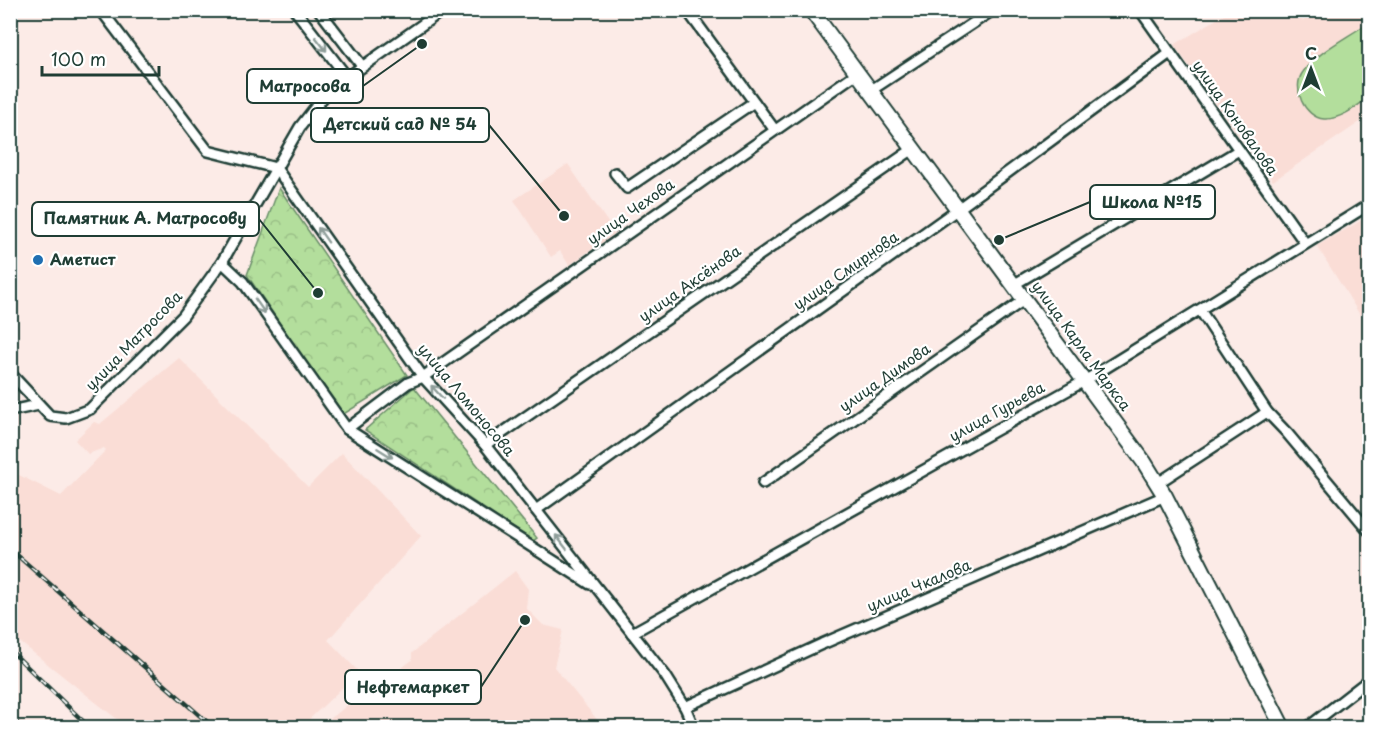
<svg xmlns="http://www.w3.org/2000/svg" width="1380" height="738" font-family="'Playpen Sans',sans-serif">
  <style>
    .built { fill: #faddd6 }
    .forest { fill: url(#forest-crowns); stroke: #698e68; stroke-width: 1.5 }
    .garden { fill: #b3de9c; stroke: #698e68; stroke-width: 1.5 }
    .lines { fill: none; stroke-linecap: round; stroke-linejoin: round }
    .minor-casing { stroke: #1f3d34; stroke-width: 14 }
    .highway-casing { stroke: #1f3d34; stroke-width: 18 }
    .minor { stroke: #fff; stroke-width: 9 }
    .highway { stroke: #fff; stroke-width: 14 }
    .rail-casing { stroke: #1f3d34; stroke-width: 4.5 }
    .rail { stroke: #fff; stroke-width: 2; stroke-dasharray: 7; stroke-linecap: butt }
    .oneway { stroke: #8f9e9a }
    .poi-dot { fill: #1f6fb2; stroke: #fff; stroke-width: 2 }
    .labels { text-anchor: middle; stroke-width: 4.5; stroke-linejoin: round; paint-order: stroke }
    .street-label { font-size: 15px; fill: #1f3d34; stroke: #fff }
    .poi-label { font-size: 15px; font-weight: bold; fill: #1f3d34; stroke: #fff; text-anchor: start }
    .leader { fill: none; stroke: #1f3d34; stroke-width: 2 }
    .callout-dot { fill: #1f3d34; stroke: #fff; stroke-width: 2 }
    .callout { fill: #fff; stroke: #1f3d34; stroke-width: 2 }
    .callout-label { font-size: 16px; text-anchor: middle; font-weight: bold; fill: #1f3d34 }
  </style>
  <defs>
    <pattern id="forest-crowns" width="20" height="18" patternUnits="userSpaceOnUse" patternTransform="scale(1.5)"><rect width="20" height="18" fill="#b3de9c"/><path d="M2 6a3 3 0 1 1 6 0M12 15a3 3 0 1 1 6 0" fill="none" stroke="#9abf87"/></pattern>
  </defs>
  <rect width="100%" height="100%" fill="#fcebe7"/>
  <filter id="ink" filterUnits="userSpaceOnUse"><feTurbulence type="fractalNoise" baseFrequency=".0167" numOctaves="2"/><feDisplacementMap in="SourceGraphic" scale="12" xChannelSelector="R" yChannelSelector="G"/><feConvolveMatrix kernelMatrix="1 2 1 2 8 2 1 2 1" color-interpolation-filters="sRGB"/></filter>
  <g filter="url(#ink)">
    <!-- built -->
    <g class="built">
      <polygon points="1230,11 1295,11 1303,21 1317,11 1369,11 1369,116 1273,181 1174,45"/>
      <polygon points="568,164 615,233 569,265 560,251 551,257 514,200"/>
      <polygon points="1369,216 1369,309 1360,315 1317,246"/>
      <polygon points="179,358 308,487 342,453 421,536 328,640 359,672 301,727 127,727 11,635 11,471 61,496 106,450 104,448 88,454 75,440 94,422 100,424"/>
      <polygon points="515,571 528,589 526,608 543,625 563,630 554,667 603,727 320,727 378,681 382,683 412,660 412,653"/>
    </g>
    <!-- forest -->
    <g class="forest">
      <polygon points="279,188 407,375 342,415 247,275"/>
      <polygon points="414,387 537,538 533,541 365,430"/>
    </g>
    <!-- garden -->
    <path class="garden" d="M 1369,22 L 1369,97 C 1357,106 1341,120 1324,119 C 1304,117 1291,88 1303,72 C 1318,51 1349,37 1369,22 Z"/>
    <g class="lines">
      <!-- minor casing -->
      <g class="minor-casing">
        <g id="minor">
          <polyline points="101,10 208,151 276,168 423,377 485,445 665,675 685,707 694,728"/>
          <polyline points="295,10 347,77"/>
          <polyline points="319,10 362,66"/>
          <polyline points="687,10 774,129"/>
          <polyline points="1140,10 1305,243"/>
          <polyline points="870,91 993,10"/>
          <polyline points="615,173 627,188 754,102"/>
          <polyline points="222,262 243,282 347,429 590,584"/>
          <polyline points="1015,284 1239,150"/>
          <polyline points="1200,310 1267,412 1287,433 1370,532"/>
          <polyline points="10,373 50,416 66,418 90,409 183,316 222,262 300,127 328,91 443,10"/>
          <polyline points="10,411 39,405"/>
          <polyline points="347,429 408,383 423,377 857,73"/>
          <polyline points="485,445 913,149"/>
          <polyline points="763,483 1025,299"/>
          <polyline points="1158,483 1267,412"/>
          <polyline points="536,510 958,209 1170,53"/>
          <polyline points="632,633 1086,380 1370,204"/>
          <polyline points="685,707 822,644 1165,496"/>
          <polyline points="1307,728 1370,679"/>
        </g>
      </g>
      <!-- highway casing -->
      <g class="highway-casing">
        <polyline id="highway" points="811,10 1144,462 1165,496 1283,728"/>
      </g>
      <!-- minor -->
      <use href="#minor" class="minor"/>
      <!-- highway -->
      <use href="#highway" class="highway"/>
      <!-- rail casing -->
      <g class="rail-casing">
        <g id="rail">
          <polyline points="10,549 214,728"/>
          <polyline points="10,650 90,728"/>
          <polyline points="10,715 21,728"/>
        </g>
      </g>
      <!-- rail -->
      <use href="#rail" class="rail"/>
    </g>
    <!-- one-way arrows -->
    <defs><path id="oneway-shaft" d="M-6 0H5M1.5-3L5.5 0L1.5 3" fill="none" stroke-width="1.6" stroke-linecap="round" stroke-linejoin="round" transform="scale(1.5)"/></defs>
    <g class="oneway">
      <use href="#oneway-shaft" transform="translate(321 44) rotate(52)"/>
      <use href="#oneway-shaft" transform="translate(323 235) rotate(-125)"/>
      <use href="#oneway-shaft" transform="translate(260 306) rotate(55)"/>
      <use href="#oneway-shaft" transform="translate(437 392) rotate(-132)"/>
      <use href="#oneway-shaft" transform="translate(385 453) rotate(32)"/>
      <use href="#oneway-shaft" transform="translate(561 542) rotate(-128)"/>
    </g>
  </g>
  <!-- markers -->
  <circle class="poi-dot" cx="38" cy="260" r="6"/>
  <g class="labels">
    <!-- street labels -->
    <g class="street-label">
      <text transform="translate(1235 118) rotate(55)" y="5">улица Коновалова</text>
      <text transform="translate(631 212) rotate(-35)" y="5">улица Чехова</text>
      <text transform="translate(846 271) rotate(-35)" y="5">улица Смирнова</text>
      <text transform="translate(690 284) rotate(-35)" y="5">улица Аксёнова</text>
      <text transform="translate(134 341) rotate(-46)" y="5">улица Матросова</text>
      <text transform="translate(1081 346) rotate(54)" y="5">улица Карла Маркса</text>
      <text transform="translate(885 378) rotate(-35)" y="5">улица Димова</text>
      <text transform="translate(466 400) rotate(50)" y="5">улица Ломоносова</text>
      <text transform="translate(997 412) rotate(-29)" y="5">улица Гурьева</text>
      <text transform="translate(919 586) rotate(-23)" y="5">улица Чкалова</text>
    </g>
    <!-- poi labels -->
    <g class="poi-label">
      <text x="50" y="265">Аметист</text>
    </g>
  </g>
  <!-- callouts -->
  <path class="leader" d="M422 44L363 86M564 216L489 125M999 240L1090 202M318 293L259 219M525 620L481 687"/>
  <g class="callout-dot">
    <circle cx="422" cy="44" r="6"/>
    <circle cx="564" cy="216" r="6"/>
    <circle cx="999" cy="240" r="6"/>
    <circle cx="318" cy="293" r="6"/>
    <circle cx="525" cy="620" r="6"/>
  </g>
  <g class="callout">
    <rect x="247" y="69" width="116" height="34" rx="6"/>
    <rect x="311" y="108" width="178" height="34" rx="6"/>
    <rect x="1090" y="185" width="125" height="34" rx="6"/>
    <rect x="32" y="202" width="227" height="34" rx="6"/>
    <rect x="345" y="670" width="136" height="34" rx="6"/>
  </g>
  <g class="callout-label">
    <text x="305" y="92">Матросова</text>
    <text x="400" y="130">Детский сад № 54</text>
    <text x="1152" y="208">Школа №15</text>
    <text x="145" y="224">Памятник А. Матросову</text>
    <text x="413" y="693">Нефтемаркет</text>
  </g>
  <!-- margin -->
  <rect width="1380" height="738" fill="none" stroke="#fff" stroke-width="36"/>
  <rect x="18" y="18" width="1344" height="702" fill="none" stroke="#1f3d34" stroke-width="2" filter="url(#ink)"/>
  <!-- north arrow -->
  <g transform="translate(1311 69)" stroke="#ffffff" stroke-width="4.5" paint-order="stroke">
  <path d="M0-4.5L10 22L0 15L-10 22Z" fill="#1f3d34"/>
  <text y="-9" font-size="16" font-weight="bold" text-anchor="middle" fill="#1f3d34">С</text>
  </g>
  <!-- scale -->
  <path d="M42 66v9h117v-9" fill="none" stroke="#1f3d34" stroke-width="3"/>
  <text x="51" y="66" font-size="18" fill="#1f3d34" stroke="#ffffff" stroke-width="4.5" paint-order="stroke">100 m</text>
</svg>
